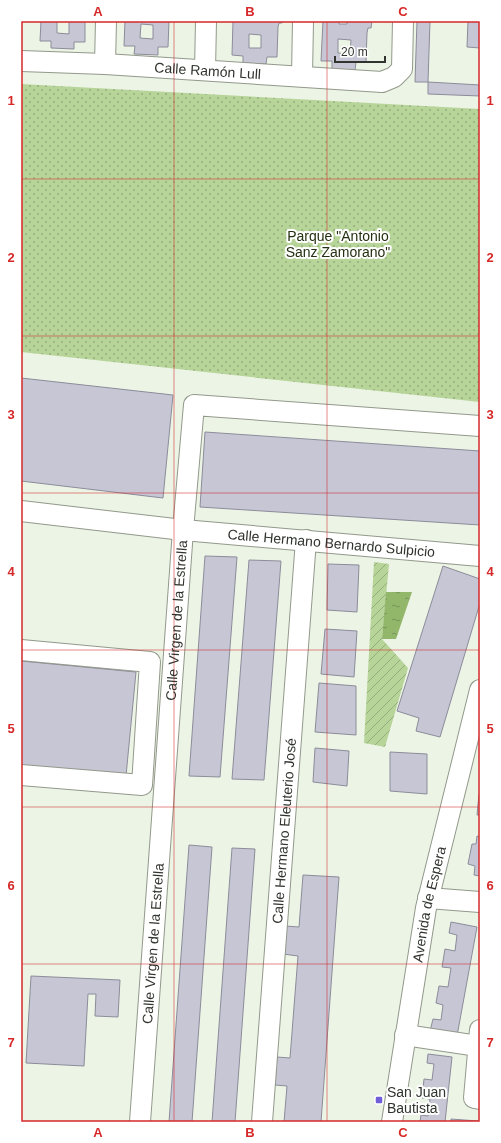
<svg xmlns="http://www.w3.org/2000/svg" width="501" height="1143" font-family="Helvetica,sans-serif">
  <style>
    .park { fill: url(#park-dots) }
    .garden { fill: url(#garden-furrows) }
    .water { fill: url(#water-ripples) }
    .building { fill: #c6c6d5; stroke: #8c8c9a; fill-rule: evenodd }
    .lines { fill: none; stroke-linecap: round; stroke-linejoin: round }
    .minor-casing { stroke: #92998b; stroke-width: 22 }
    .minor { stroke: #fff; stroke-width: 20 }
    .grid { fill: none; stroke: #d62828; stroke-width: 1; stroke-opacity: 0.55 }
    .poi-dot { fill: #705ed8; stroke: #fff; stroke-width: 1.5 }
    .labels { text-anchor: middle; stroke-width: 4; stroke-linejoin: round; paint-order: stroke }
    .street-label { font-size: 14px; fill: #31342e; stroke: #fff }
    .park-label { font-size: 14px; fill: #233111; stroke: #fff }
    .poi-label { font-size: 14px; fill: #31342e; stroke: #fff; text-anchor: start }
    .neatline { fill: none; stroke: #d62828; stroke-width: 1.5 }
    .grid-label { font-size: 13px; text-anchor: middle; font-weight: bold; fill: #d62828 }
  </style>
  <defs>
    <pattern id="park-dots" width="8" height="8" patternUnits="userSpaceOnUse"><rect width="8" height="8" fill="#b7d499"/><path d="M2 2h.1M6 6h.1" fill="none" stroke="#95ad7d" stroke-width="1.8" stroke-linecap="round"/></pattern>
    <pattern id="garden-furrows" width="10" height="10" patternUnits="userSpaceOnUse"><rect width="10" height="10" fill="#b7d499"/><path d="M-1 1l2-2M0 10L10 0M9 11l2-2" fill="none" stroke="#95ad7d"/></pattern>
    <pattern id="water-ripples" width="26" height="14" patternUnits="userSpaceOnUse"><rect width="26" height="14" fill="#92b66a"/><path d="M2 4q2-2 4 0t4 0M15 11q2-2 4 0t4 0" fill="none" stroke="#789558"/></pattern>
  </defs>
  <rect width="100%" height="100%" fill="#ecf4e5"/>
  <!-- park -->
  <polygon class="park" points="21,84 480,109 480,402 21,352"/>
  <!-- garden -->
  <polygon class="garden" points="374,562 389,564 382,639 408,668 385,747 364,743"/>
  <!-- water -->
  <polygon class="water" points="386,592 412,592 396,639 382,639"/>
  <!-- building -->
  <g class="building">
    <polygon points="41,21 57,21 57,33 69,34 69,21 85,21 85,42 74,42 74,49 51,48 51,41 40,41"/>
    <path d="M 125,21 L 169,21 L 168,47 L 158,47 L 158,55 L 134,54 L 135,46 L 124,46 ZM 141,24 L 153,25 L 153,39 L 140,38 Z"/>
    <path d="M 233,21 L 282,21 L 282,23 L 279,23 L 278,27 L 277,57 L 267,57 L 266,64 L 243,63 L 243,56 L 232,55 ZM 249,34 L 261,35 L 261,48 L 249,48 Z"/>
    <path d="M 323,21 L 339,21 L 339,24 L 347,24 L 347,21 L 372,21 L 371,28 L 368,28 L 367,33 L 366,62 L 356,62 L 355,70 L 332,69 L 332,61 L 321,61 ZM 338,39 L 351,40 L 350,54 L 338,53 Z"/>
    <polygon points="417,21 430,21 428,82 415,82"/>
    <polygon points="468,21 480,21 480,48 467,47"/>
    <polygon points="428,82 480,85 480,96 428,94"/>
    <polygon points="21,378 173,395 163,498 21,481"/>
    <polygon points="205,432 480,451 480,525 200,507"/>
    <polygon points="205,556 237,557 220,777 189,776"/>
    <polygon points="249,560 281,561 264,780 232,779"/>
    <polygon points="328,564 359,565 357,612 327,610"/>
    <polygon points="443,566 480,579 480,603 440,737 416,731 419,718 397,711"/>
    <polygon points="325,629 357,631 354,677 321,674"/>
    <polygon points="21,661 136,672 126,776 21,766"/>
    <polygon points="319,683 356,686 356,735 315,732"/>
    <polygon points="315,748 349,751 347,786 313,782"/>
    <polygon points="390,752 427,754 427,794 390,791"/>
    <polygon points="479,794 480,794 480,815 477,815"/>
    <polygon points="477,836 480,837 480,876 474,875 475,866 468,864 472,844 476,844"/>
    <polygon points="189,845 212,847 192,1122 169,1122"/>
    <polygon points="232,848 255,849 235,1122 212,1122"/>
    <polygon points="303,875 339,877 321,1122 284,1122 287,1086 275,1085 277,1057 290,1058 298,956 283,954 285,926 299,927"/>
    <polygon points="451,922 477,927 457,1036 430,1031 433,1019 441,1020 443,1005 436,1003 439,986 448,987 451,968 442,967 445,949 455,951 457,935 449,933"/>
    <polygon points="31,976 120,980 118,1017 95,1016 96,994 88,994 84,1066 26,1063"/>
    <polygon points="428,1054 452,1057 445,1122 420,1122 421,1115 428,1116 430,1099 422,1098 424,1079 432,1080 434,1064 427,1063"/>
    <polygon points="451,1119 478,1121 478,1122 451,1122"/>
  </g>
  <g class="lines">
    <!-- minor casing -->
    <g class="minor-casing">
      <g id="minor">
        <path id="s1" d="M 21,61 L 105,64 L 382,82 L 394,77 L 402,69 L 403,21"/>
        <polyline points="105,64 106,21"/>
        <polyline points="205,70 206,21"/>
        <polyline points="302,76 303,21"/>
        <path id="s2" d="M 21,511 L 183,530 L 480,556"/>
        <polyline points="21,650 150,662 142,785 21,775"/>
        <polyline points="428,898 480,902"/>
        <polyline points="480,1030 474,1098 480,1099"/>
        <polyline points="405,1035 478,1046"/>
        <path id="s3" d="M 140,1122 L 183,530 L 194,405 L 480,426"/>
        <path id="s4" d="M 262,1122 L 306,540"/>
        <path id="s5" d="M 392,1122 L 426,908 L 480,690"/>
      </g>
    </g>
    <!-- minor -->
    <use href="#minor" class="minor"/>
  </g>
  <!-- grid -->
  <path class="grid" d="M 174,21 L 174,1122M 327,21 L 327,1122M 21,179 L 480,179M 21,336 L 480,336M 21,493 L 480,493M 21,650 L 480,650M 21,807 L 480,807M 21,964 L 480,964"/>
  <!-- markers -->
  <rect class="poi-dot" x="375" y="1096" width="8" height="8" rx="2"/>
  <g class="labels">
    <!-- street labels -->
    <g class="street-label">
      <text dy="5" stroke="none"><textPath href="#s1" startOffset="187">Calle Ramón Lull</textPath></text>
      <text dy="5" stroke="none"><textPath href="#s2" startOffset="312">Calle Hermano Bernardo Sulpicio</textPath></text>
      <text dy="5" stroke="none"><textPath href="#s3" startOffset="503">Calle Virgen de la Estrella</textPath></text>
      <text dy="5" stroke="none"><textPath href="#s4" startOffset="292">Calle Hermano Eleuterio José</textPath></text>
      <text dy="5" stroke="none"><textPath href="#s5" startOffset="221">Avenida de Espera</textPath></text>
      <text dy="5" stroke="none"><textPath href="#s3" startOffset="179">Calle Virgen de la Estrella</textPath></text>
    </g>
    <!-- park labels -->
    <g class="park-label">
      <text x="338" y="241">Parque "Antonio<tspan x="338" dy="16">Sanz Zamorano"</tspan></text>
    </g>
    <!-- poi labels -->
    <g class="poi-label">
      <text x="387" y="1097">San Juan<tspan x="387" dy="16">Bautista</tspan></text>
    </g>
  </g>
  <!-- border -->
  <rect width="501" height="1143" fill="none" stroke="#ffffff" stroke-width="44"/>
  <!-- scale -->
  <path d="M335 56v6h50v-6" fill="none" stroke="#31342e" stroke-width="2"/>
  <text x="341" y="56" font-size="12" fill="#31342e" stroke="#ffffff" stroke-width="3" paint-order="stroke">20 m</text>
  <rect x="22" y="22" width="457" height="1099" class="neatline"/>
  <g class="grid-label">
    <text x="98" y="16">A</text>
    <text x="250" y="16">B</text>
    <text x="403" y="16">C</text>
    <text x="11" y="105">1</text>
    <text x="490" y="105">1</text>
    <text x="11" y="262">2</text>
    <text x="490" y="262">2</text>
    <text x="11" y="419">3</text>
    <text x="490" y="419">3</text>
    <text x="11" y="576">4</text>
    <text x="490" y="576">4</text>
    <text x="11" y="733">5</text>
    <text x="490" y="733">5</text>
    <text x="11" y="890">6</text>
    <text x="490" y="890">6</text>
    <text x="11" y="1047">7</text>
    <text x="490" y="1047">7</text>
    <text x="98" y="1137">A</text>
    <text x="250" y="1137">B</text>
    <text x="403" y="1137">C</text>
  </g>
</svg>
